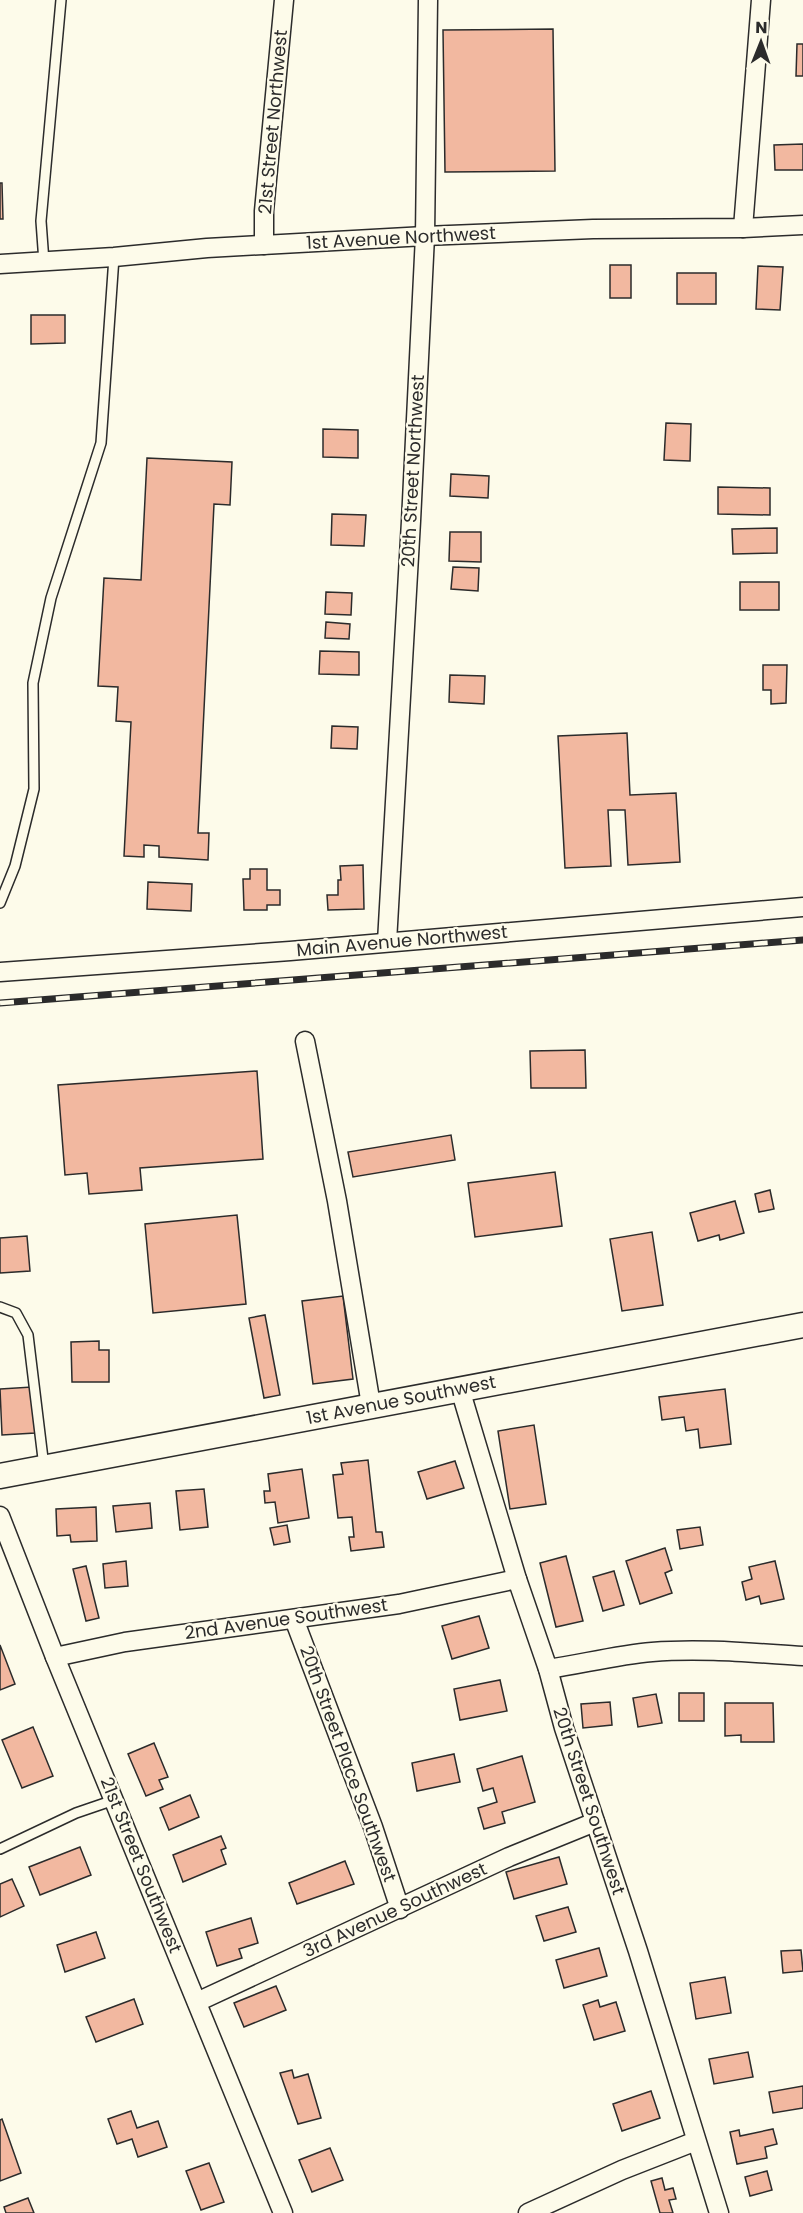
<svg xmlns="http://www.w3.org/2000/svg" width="803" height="2213" font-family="Poppins,sans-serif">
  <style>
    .building { fill: #f2b8a0; stroke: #2b2b2b; stroke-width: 1.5 }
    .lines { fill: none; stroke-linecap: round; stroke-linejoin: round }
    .service-casing { stroke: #2b2b2b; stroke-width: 12 }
    .minor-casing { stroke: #2b2b2b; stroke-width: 21 }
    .secondary-casing { stroke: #2b2b2b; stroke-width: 27 }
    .service { stroke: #fdfbea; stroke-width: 9 }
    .minor { stroke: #fdfbea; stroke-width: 18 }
    .secondary { stroke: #fdfbea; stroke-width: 24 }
    .rail-casing { stroke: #2b2b2b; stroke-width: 7 }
    .rail { stroke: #fdfbea; stroke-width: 4.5; stroke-dasharray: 14; stroke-linecap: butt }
    .labels { text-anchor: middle; stroke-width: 4.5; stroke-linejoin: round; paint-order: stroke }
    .street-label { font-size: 18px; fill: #2b2b2b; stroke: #fdfbea }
  </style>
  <rect width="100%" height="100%" fill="#fdfbea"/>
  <!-- building -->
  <g class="building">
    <polygon points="553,29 555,171 445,172 443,30"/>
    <polygon points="797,44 803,44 803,76 796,76"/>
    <polygon points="803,144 803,170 775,170 774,145"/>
    <polygon points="0,183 2,183 3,219 0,219"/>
    <rect x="610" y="265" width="21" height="33"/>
    <polygon points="758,266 783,267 780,310 756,309"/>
    <rect x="677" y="273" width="39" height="31"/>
    <polygon points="31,315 65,315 65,343 31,344"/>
    <polygon points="666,423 691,424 690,461 664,460"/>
    <polygon points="323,429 358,430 358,458 323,457"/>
    <polygon points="147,458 232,462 230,505 214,504 198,833 209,833 208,860 159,857 159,846 144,845 144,857 124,856 131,722 116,721 118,687 98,686 104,578 141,580"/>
    <polygon points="451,474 489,476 488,498 450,496"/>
    <polygon points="718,487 770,488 770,515 718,514"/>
    <polygon points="332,514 366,515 364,546 331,545"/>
    <polygon points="777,528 777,553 733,554 732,529"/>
    <polygon points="450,532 481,532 481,562 449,561"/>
    <polygon points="453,567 479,568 478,591 451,589"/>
    <rect x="740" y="582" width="39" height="28"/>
    <polygon points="326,592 352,593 351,615 325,614"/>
    <polygon points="326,622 350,624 349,639 325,638"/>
    <polygon points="320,651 359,652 359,675 319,674"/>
    <polygon points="763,665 787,665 786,703 771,704 771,690 763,690"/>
    <polygon points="450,675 485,676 484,704 449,702"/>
    <polygon points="332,726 358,727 357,749 331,748"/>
    <polygon points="627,733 630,795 676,793 680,862 628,865 625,810 608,810 611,866 565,868 558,736"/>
    <polygon points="363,865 364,909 328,910 327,895 338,895 338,880 341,880 340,866"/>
    <polygon points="250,869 267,869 267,890 280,890 280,905 267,905 267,910 244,910 243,879 250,879"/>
    <polygon points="148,882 192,884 191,911 147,909"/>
    <polygon points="585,1050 586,1088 531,1088 530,1051"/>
    <polygon points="257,1071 263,1159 140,1168 142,1190 89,1194 87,1173 65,1175 58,1085"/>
    <polygon points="451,1135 455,1160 353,1177 348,1152"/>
    <polygon points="555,1172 562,1226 475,1237 468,1183"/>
    <polygon points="770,1190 774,1209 759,1212 755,1194"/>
    <polygon points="735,1201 744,1233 720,1240 719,1235 698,1241 690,1213"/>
    <polygon points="237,1215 246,1304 153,1313 145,1224"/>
    <polygon points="652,1232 663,1305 622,1311 610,1239"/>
    <polygon points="27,1236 30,1271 0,1273 0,1238"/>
    <polygon points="343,1296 353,1379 313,1384 302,1301"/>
    <polygon points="265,1315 280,1395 264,1398 249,1318"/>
    <polygon points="99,1341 99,1350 109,1350 109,1382 72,1382 71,1342"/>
    <polygon points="32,1387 35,1433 2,1435 0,1389"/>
    <polygon points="725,1389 731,1444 700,1448 698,1429 686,1431 684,1417 662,1420 659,1397"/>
    <polygon points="534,1425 546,1504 510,1509 498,1431"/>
    <polygon points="368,1460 376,1532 382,1532 384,1547 351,1551 349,1537 354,1537 352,1517 338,1518 333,1475 343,1474 341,1463"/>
    <polygon points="455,1461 464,1488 427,1499 418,1472"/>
    <polygon points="302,1469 309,1518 278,1523 275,1502 265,1503 264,1491 270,1491 268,1474"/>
    <polygon points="204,1489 208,1527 180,1530 176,1491"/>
    <polygon points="150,1503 152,1528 116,1532 113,1506"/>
    <polygon points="96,1507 97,1541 71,1542 70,1535 57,1536 56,1509"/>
    <polygon points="287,1525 290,1542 274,1545 270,1528"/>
    <polygon points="700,1527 703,1545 680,1549 677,1530"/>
    <polygon points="665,1548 672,1570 665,1573 672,1593 640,1604 626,1561"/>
    <polygon points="566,1556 583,1621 556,1627 540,1563"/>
    <polygon points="126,1561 128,1586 105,1588 103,1564"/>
    <polygon points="775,1561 784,1599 761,1604 759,1596 746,1600 742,1582 752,1579 749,1567"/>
    <polygon points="86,1566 99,1618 86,1621 73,1569"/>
    <polygon points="614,1571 624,1605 603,1611 593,1577"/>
    <polygon points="479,1616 489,1648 452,1659 442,1626"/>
    <polygon points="0,1645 15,1684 0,1690"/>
    <polygon points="500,1680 507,1711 460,1720 454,1689"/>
    <rect x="679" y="1693" width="25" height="28"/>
    <polygon points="656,1694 662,1723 638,1727 633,1698"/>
    <polygon points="610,1702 612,1725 583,1728 581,1704"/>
    <polygon points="725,1703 773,1703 774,1742 741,1742 741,1735 725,1736"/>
    <polygon points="33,1727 53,1776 22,1788 2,1740"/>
    <polygon points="154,1743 168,1777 159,1780 163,1789 146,1796 128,1754"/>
    <polygon points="454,1754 460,1782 417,1791 412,1763"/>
    <polygon points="522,1756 535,1802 502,1812 505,1823 484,1829 478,1808 497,1802 493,1788 483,1791 477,1769"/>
    <polygon points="190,1795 199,1817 169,1830 160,1808"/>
    <polygon points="221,1836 226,1848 221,1850 226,1864 183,1882 173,1855"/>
    <polygon points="80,1847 91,1875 40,1895 29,1867"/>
    <polygon points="559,1857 567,1884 514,1899 506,1872"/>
    <polygon points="345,1861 354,1884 297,1904 289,1883"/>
    <polygon points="12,1879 24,1906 0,1917 0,1884"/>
    <polygon points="568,1907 576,1932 544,1941 536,1916"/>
    <polygon points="251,1918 258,1943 239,1949 242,1958 217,1966 206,1932"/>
    <polygon points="96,1932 105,1958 65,1972 57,1945"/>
    <polygon points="599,1948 607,1976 564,1988 556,1960"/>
    <polygon points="801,1950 803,1971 783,1973 781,1951"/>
    <polygon points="725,1977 731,2013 696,2019 690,1983"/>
    <polygon points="276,1986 286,2010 244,2027 234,2003"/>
    <polygon points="134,1999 143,2024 96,2042 86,2017"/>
    <polygon points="598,2000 600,2007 616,2002 625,2031 594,2040 583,2005"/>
    <polygon points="748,2052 753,2077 714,2084 709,2059"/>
    <polygon points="292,2070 294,2078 308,2074 321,2118 298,2124 280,2073"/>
    <polygon points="803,2086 803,2108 773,2113 769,2092"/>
    <polygon points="651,2091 660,2118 622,2131 613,2104"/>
    <polygon points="131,2111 137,2128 158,2121 167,2147 138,2157 132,2139 117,2144 108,2119"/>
    <polygon points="2,2119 21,2173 0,2181 0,2120"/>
    <polygon points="773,2129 777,2144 765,2147 767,2158 737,2164 730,2132 739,2130 740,2136"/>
    <polygon points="330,2148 343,2180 312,2192 299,2160"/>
    <polygon points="209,2163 224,2202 201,2210 186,2171"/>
    <polygon points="767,2171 772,2190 750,2196 745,2177"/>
    <polygon points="662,2178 665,2190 673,2188 676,2199 669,2200 673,2213 660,2213 651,2181"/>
    <polygon points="28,2198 34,2213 6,2213 4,2207"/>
  </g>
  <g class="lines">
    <!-- service casing -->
    <g class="service-casing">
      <g id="service">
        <polyline points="44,262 41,221 61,0"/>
        <polyline points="0,903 15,866 34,789 33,683 51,598 101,443 114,257"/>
        <polyline points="0,1307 16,1313 28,1335 44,1467"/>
        <polyline points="0,1849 76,1813 114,1800"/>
      </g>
    </g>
    <!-- minor casing -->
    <g class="minor-casing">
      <g id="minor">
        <polyline points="743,228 761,0"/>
        <polyline points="264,245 264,211 284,0"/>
        <polyline points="0,264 114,257 207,248 425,236 593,229 743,228 803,225"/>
        <polyline points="387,942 411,521 425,236 428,0"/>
        <polyline points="0,972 290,951 803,907"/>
        <polyline points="305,1041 337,1201 371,1405"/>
        <polyline points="460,1389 517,1579 548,1669 564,1728 638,1951 719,2213"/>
        <polyline points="0,1516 55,1657 283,2213"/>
        <polyline points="294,1619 373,1827 400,1909"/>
        <polyline points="55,1657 125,1642 399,1604 517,1579"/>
        <path d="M 548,1669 C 582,1664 617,1655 652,1652 C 702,1648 753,1653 803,1656"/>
        <polyline points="197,2002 509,1857 595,1822"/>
        <polyline points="528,2213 622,2170 696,2141"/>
      </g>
    </g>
    <!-- secondary casing -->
    <g class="secondary-casing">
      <polyline id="secondary" points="0,1476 803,1325"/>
    </g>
    <!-- service -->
    <use href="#service" class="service"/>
    <!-- minor -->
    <use href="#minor" class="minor"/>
    <!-- secondary -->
    <use href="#secondary" class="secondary"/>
    <!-- rail casing -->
    <g class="rail-casing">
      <polyline id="rail" points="0,1003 803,940"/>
    </g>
    <!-- rail -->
    <use href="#rail" class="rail"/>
  </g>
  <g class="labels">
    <!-- street labels -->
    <g class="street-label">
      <text transform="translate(273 122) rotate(-85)" y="6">21st Street Northwest</text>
      <text transform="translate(401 238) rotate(-3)" y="6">1st Avenue Northwest</text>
      <text transform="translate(413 471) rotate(-87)" y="6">20th Street Northwest</text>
      <text transform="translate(402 941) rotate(-5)" y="6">Main Avenue Northwest</text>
      <text transform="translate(401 1400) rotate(-11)" y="6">1st Avenue Southwest</text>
      <text transform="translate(286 1619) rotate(-8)" y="6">2nd Avenue Southwest</text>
      <text transform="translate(348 1764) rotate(70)" y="6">20th Street Place Southwest</text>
      <text transform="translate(589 1801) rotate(72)" y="6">20th Street Southwest</text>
      <text transform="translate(141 1865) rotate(68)" y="6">21st Street Southwest</text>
      <text transform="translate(395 1910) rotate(-25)" y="6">3rd Avenue Southwest</text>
    </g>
  </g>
  <!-- north arrow -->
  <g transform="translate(761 42) rotate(1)" stroke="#fdfbea" stroke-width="4.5" paint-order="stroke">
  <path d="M0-4.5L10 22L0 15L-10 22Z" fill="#2b2b2b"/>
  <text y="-9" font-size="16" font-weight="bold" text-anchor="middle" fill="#2b2b2b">N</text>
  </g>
</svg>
